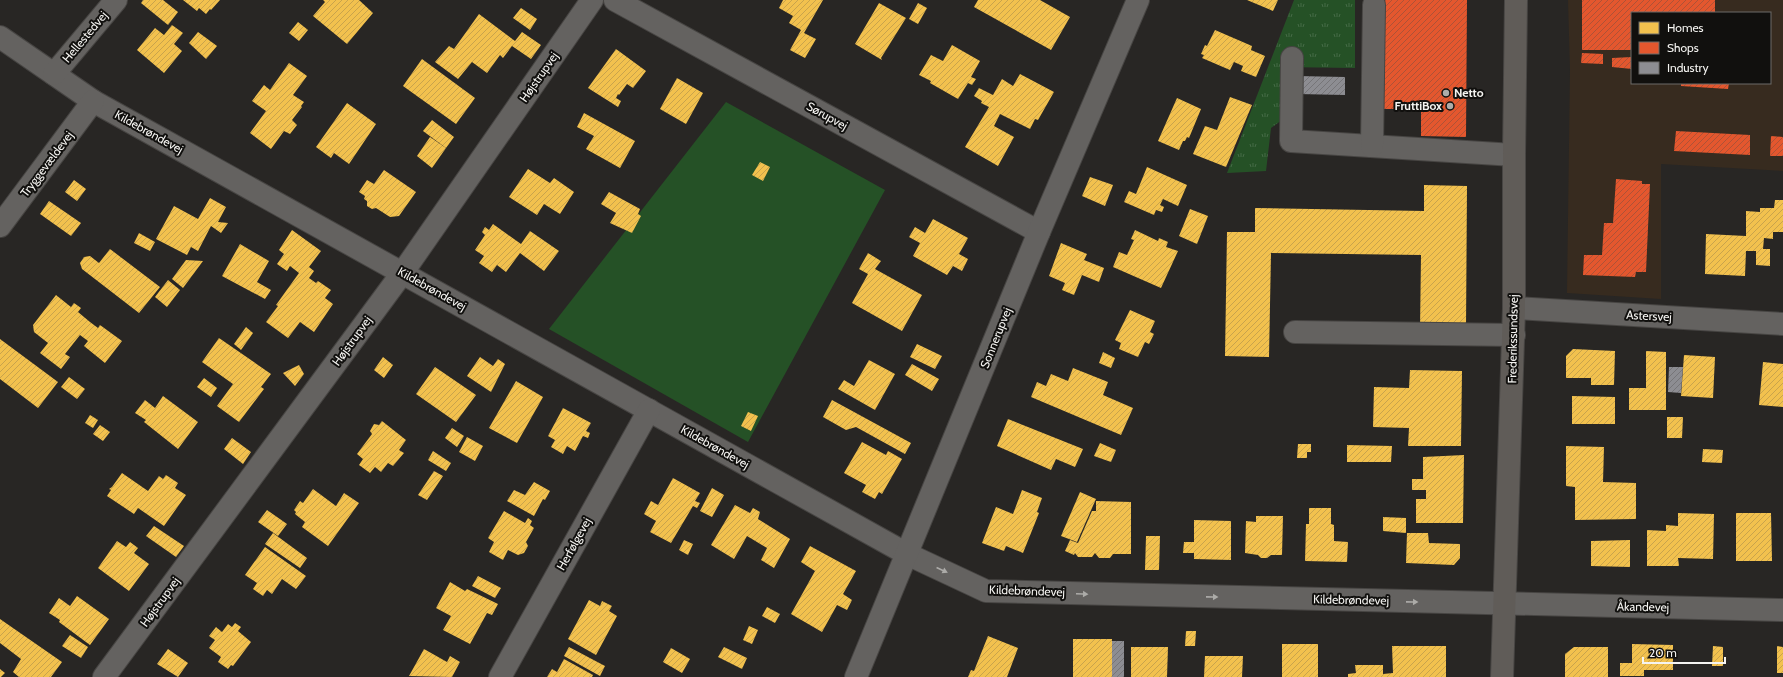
<svg xmlns="http://www.w3.org/2000/svg" width="1783" height="677" font-family="Cabin,sans-serif">
  <style>
    .commercial { fill: #372b1f; fill-rule: evenodd }
    .grass { fill: url(#grass-tufts) }
    .garden { fill: #255126 }
    .homes { fill: url(#homes-hatch) }
    .shops { fill: url(#shops-hatch) }
    .industry { fill: url(#industry-hatch) }
    .lines { fill: none; stroke-linecap: round; stroke-linejoin: round }
    .minor-casing { stroke: #474543; stroke-width: 24 }
    .major-casing { stroke: #474543; stroke-width: 24 }
    .minor { stroke: #646260; stroke-width: 22 }
    .major { stroke: #605c58; stroke-width: 22 }
    .oneway { fill: #acaba8 }
    .poi-dot { fill: #adaca9; stroke: #11100e; stroke-width: 1.5 }
    .labels { text-anchor: middle; stroke-width: 4; stroke-linejoin: round; paint-order: stroke }
    .street-label { font-size: 12px; fill: #f5f4f1; stroke: #11100e }
    .poi-label { font-size: 12px; font-weight: bold; fill: #f5f4f1; stroke: #11100e; text-anchor: start }
  </style>
  <defs>
    <pattern id="grass-tufts" width="24" height="20" patternUnits="userSpaceOnUse"><rect width="24" height="20" fill="#255126"/><path d="M3 7l-1-3M5 7V3M7 7l1-3M15 17l-1-3M17 17v-4M19 17l1-3" fill="none" stroke="#456b46"/></pattern>
    <pattern id="homes-hatch" width="6" height="6" patternUnits="userSpaceOnUse"><rect width="6" height="6" fill="#f2c14e"/><path d="M-1 1l2-2M0 6l6-6M5 7l2-2" fill="none" stroke="#c8a34c"/></pattern>
    <pattern id="shops-hatch" width="6" height="6" patternUnits="userSpaceOnUse"><rect width="6" height="6" fill="#e4572e"/><path d="M-1 1l2-2M0 6l6-6M5 7l2-2" fill="none" stroke="#ae5237"/></pattern>
    <pattern id="industry-hatch" width="6" height="6" patternUnits="userSpaceOnUse"><rect width="6" height="6" fill="#8d8d92"/><path d="M-1 1l2-2M0 6l6-6M5 7l2-2" fill="none" stroke="#767578"/></pattern>
  </defs>
  <rect width="100%" height="100%" fill="#282624"/>
  <!-- commercial -->
  <path class="commercial" d="M 1568,0 L 1783,0 L 1783,171 L 1661,164 L 1661,299 L 1567,293 L 1570,70 ZM 1632,13 L 1770,13 L 1770,83 L 1632,83 Z"/>
  <!-- grass -->
  <polygon class="grass" points="1294,0 1355,0 1355,68 1281,67 1282,120 1271,128 1266,171 1227,173"/>
  <!-- garden -->
  <polygon class="garden" points="726,102 885,190 748,442 549,329"/>
  <!-- homes -->
  <g class="homes">
    <polygon points="143,0 163,0 178,12 168,25 141,3"/>
    <polygon points="183,0 220,0 211,10 210,9 206,14 199,8 197,11"/>
    <polygon points="323,0 359,0 373,13 347,44 313,16 325,2"/>
    <polygon points="783,0 823,0 804,33 816,39 805,58 790,50 801,30 789,23 793,16 779,8"/>
    <polygon points="978,0 1040,0 1070,17 1051,50 974,7"/>
    <polygon points="1247,0 1278,0 1273,11"/>
    <polygon points="879,3 906,18 881,58 882,60 855,44"/>
    <polygon points="918,3 927,8 918,24 909,19"/>
    <polygon points="521,8 537,19 530,30 513,18"/>
    <polygon points="479,14 515,41 522,32 541,45 531,59 512,46 503,58 500,55 487,73 472,62 458,79 435,62 449,46 454,49"/>
    <polygon points="298,22 308,30 299,41 289,33"/>
    <polygon points="172,25 183,33 174,44 182,51 164,73 137,50 155,28 164,35"/>
    <polygon points="1215,30 1252,46 1251,50 1265,56 1256,77 1241,71 1243,66 1234,62 1230,70 1202,58 1204,55 1201,54 1205,45 1207,46"/>
    <polygon points="198,32 217,46 206,59 189,43"/>
    <polygon points="952,45 980,61 971,77 976,79 972,85 968,83 958,99 930,83 931,81 919,75 931,55 943,61"/>
    <polygon points="616,49 646,71 633,88 627,84 619,95 618,94 616,98 621,101 618,107 588,88"/>
    <polygon points="422,59 475,98 456,124 403,86"/>
    <polygon points="289,63 307,76 293,95 304,102 301,106 302,107 292,120 297,125 290,134 284,131 271,149 250,133 266,111 252,101 264,85 270,90"/>
    <polygon points="1020,74 1054,92 1038,120 1035,119 1030,129 1000,114 994,126 1014,137 998,166 965,147 989,107 981,103 982,101 974,96 979,88 993,95 1002,79 1013,86"/>
    <polygon points="677,78 703,93 686,124 660,109"/>
    <polygon points="1230,97 1252,105 1226,167 1193,154 1205,126 1217,130"/>
    <polygon points="1177,98 1201,109 1189,138 1187,137 1185,141 1183,141 1179,150 1158,141"/>
    <polygon points="347,103 376,124 349,164 334,153 331,158 316,147"/>
    <polygon points="584,113 635,141 620,168 586,149 594,136 577,127"/>
    <polygon points="432,120 454,137 446,148 423,131"/>
    <polygon points="430,137 446,148 432,168 417,156"/>
    <polygon points="760,162 770,167 763,181 752,175"/>
    <polygon points="1147,167 1187,185 1178,206 1163,199 1160,205 1164,207 1162,212 1156,210 1154,215 1124,202 1129,191 1136,194"/>
    <polygon points="528,169 550,183 554,178 574,192 560,214 544,204 537,215 509,197"/>
    <polygon points="384,170 416,192 399,216 390,217 376,208 372,209 367,206 367,201 364,199 365,196 359,192 367,180 374,184"/>
    <polygon points="1090,177 1113,185 1105,206 1082,196"/>
    <polygon points="74,180 86,189 77,201 65,192"/>
    <polygon points="1424,185 1467,186 1466,329 1420,329 1421,255 1271,253 1269,357 1225,356 1227,232 1255,232 1255,208 1424,211"/>
    <polygon points="609,192 640,209 638,214 641,216 632,233 610,223 616,213 601,204"/>
    <polygon points="210,198 226,207 218,222 228,223 221,233 211,226 198,251 191,247 187,255 156,239 174,206 198,219"/>
    <polygon points="1775,200 1783,200 1783,232 1773,232 1773,239 1764,238 1763,249 1770,249 1770,266 1756,265 1756,251 1746,251 1745,276 1705,274 1706,234 1746,236 1746,211 1760,212 1760,208 1774,208"/>
    <polygon points="49,201 81,223 71,236 40,214"/>
    <polygon points="1190,209 1208,216 1197,244 1179,236"/>
    <polygon points="933,219 968,238 959,254 968,259 962,271 953,266 947,275 913,256 920,243 909,237 915,227 925,233"/>
    <polygon points="493,224 521,244 530,231 559,251 544,271 520,253 506,272 497,265 492,272 479,263 484,256 475,250 485,235 482,232 485,227 489,230"/>
    <polygon points="292,230 321,251 309,267 314,271 309,278 316,283 318,281 331,290 325,298 333,304 314,332 300,322 288,338 266,322 278,306 276,305 299,273 290,266 287,271 277,264 284,254 279,250"/>
    <polygon points="1135,230 1158,241 1159,238 1168,242 1166,247 1178,251 1161,288 1113,267 1119,252 1127,255 1134,240 1131,239"/>
    <polygon points="139,233 155,242 150,251 134,243"/>
    <polygon points="1061,243 1087,254 1084,260 1104,268 1099,282 1082,275 1074,295 1062,290 1065,283 1049,276"/>
    <polygon points="240,244 269,261 257,282 271,290 265,299 222,276"/>
    <polygon points="110,249 160,287 139,313 82,269 80,263 84,257 90,256 99,263"/>
    <polygon points="868,253 881,261 875,269 922,295 902,331 852,303 868,274 859,269"/>
    <polygon points="186,260 203,261 183,288 172,279"/>
    <polygon points="168,280 180,290 167,307 155,297"/>
    <polygon points="56,295 71,307 74,303 81,308 78,312 90,322 98,328 100,325 122,341 105,363 84,346 88,341 80,335 65,354 70,357 61,369 40,353 48,343 34,332 33,325"/>
    <polygon points="1130,310 1155,321 1150,332 1154,334 1149,344 1145,342 1138,357 1119,349 1121,343 1115,340"/>
    <polygon points="246,327 253,333 241,350 234,344"/>
    <polygon points="219,338 271,374 261,387 264,389 239,422 217,406 233,384 202,362"/>
    <polygon points="0,339 58,382 38,408 0,379"/>
    <polygon points="917,344 942,356 935,369 910,357"/>
    <polygon points="1573,349 1615,351 1614,385 1591,385 1591,378 1566,378 1566,356"/>
    <polygon points="1646,351 1666,352 1666,410 1629,410 1629,388 1646,388"/>
    <polygon points="1103,352 1115,358 1111,368 1099,363"/>
    <polygon points="1684,355 1715,357 1713,398 1681,396"/>
    <polygon points="383,357 393,365 384,378 374,370"/>
    <polygon points="480,357 493,366 498,359 505,364 491,392 467,376"/>
    <polygon points="869,360 895,374 875,410 838,389 844,380 854,386"/>
    <polygon points="1763,362 1783,364 1783,407 1759,405"/>
    <polygon points="912,364 939,379 932,391 905,375"/>
    <polygon points="299,365 304,374 295,386 283,373"/>
    <polygon points="435,367 476,395 456,422 416,394"/>
    <polygon points="1073,368 1108,382 1103,395 1133,408 1121,435 1031,397 1037,382 1046,386 1051,374 1068,381"/>
    <polygon points="1410,370 1462,371 1461,446 1408,446 1409,428 1373,427 1374,387 1409,388"/>
    <polygon points="69,377 85,389 77,399 61,387"/>
    <polygon points="204,378 217,388 211,397 197,387"/>
    <polygon points="516,381 543,397 517,443 489,428"/>
    <polygon points="163,396 198,422 178,449 144,422 146,420 135,413 145,400 155,408"/>
    <polygon points="1572,396 1615,397 1615,424 1572,424"/>
    <polygon points="832,400 911,443 905,454 856,427 846,430 823,417"/>
    <polygon points="563,408 591,423 586,431 590,433 588,438 583,436 575,451 567,446 563,454 551,447 555,440 548,436"/>
    <polygon points="748,412 758,416 751,431 741,426"/>
    <polygon points="90,415 98,420 93,428 85,423"/>
    <polygon points="1667,417 1683,417 1682,438 1667,438"/>
    <polygon points="1008,419 1083,449 1075,467 1056,459 1051,470 997,446"/>
    <polygon points="382,421 406,440 399,450 404,453 393,466 388,463 381,472 375,467 370,473 359,465 363,459 357,454 372,434 370,431 374,424 379,425"/>
    <polygon points="100,425 110,432 103,441 93,434"/>
    <polygon points="452,428 464,436 457,447 445,438"/>
    <polygon points="467,437 483,446 475,461 459,452"/>
    <polygon points="232,438 251,452 243,464 224,449"/>
    <polygon points="862,442 886,455 888,451 902,459 882,494 879,492 875,499 862,492 866,485 844,473"/>
    <polygon points="1100,443 1116,450 1111,462 1094,456"/>
    <polygon points="1298,444 1311,444 1311,452 1307,452 1307,458 1297,458"/>
    <polygon points="1347,445 1392,446 1391,462 1347,462"/>
    <polygon points="1566,446 1604,447 1603,482 1636,483 1636,519 1575,520 1575,487 1566,486"/>
    <polygon points="1703,449 1723,450 1722,463 1702,462"/>
    <polygon points="433,451 451,463 446,471 428,460"/>
    <polygon points="1464,455 1463,523 1416,523 1416,499 1426,499 1426,490 1412,490 1412,479 1423,479 1423,457"/>
    <polygon points="434,471 443,476 427,500 418,495"/>
    <polygon points="122,473 148,491 159,476 163,479 166,475 178,483 175,488 186,495 164,526 138,508 134,514 107,496 111,490 109,489 112,487"/>
    <polygon points="673,478 700,493 695,501 700,503 697,508 693,506 671,543 650,532 656,521 644,514 651,501 658,505"/>
    <polygon points="534,482 550,491 545,500 543,499 534,516 507,501 514,490 525,495"/>
    <polygon points="712,488 724,495 712,517 700,511"/>
    <polygon points="313,489 336,506 344,493 359,503 328,546 302,527 305,522 295,514 296,512 294,510 300,501 303,503"/>
    <polygon points="1022,490 1042,498 1037,512 1039,513 1023,553 1006,546 1004,551 982,543 996,507 1013,514"/>
    <polygon points="1080,492 1096,499 1077,542 1061,536"/>
    <polygon points="1096,501 1131,502 1131,554 1113,554 1110,558 1099,558 1095,553 1092,557 1078,557 1075,553 1074,555 1065,551 1070,540 1078,543 1092,511 1096,511"/>
    <polygon points="735,505 750,513 753,508 760,512 758,519 790,539 774,568 761,560 767,548 747,536 734,559 711,545"/>
    <polygon points="1309,508 1331,508 1331,524 1334,525 1334,541 1348,542 1347,562 1305,561 1306,524 1309,524"/>
    <polygon points="267,510 287,524 278,536 258,522"/>
    <polygon points="504,511 525,523 528,518 532,521 530,525 534,528 526,542 528,546 524,553 518,555 508,550 503,560 489,552 494,542 488,538"/>
    <polygon points="1678,513 1714,514 1713,559 1678,558 1679,566 1647,566 1647,530 1666,531 1666,525 1678,526"/>
    <polygon points="1736,513 1771,513 1772,561 1736,561"/>
    <polygon points="1256,516 1283,516 1282,555 1271,555 1267,558 1261,558 1258,555 1245,553 1246,521 1256,522"/>
    <polygon points="1383,517 1406,518 1406,533 1383,531"/>
    <polygon points="1194,520 1231,521 1231,560 1194,559 1194,553 1183,553 1184,542 1194,542"/>
    <polygon points="154,526 184,546 176,557 146,536"/>
    <polygon points="273,533 307,558 300,568 265,544"/>
    <polygon points="1407,533 1428,533 1429,543 1460,544 1460,558 1454,565 1406,563"/>
    <polygon points="1146,536 1160,536 1159,570 1145,570"/>
    <polygon points="684,540 693,544 688,555 679,550"/>
    <polygon points="1630,540 1630,567 1591,566 1591,541"/>
    <polygon points="117,541 126,547 130,542 138,548 134,553 149,564 129,591 98,568"/>
    <polygon points="810,546 856,571 843,594 852,600 847,610 837,605 822,632 791,614 815,571 801,562"/>
    <polygon points="265,547 306,576 296,589 282,579 272,594 267,590 263,596 253,589 257,583 245,575"/>
    <polygon points="478,576 501,588 495,598 472,586"/>
    <polygon points="450,582 465,591 467,589 498,604 492,615 487,613 470,644 443,630 451,616 436,608"/>
    <polygon points="77,596 109,619 90,645 59,622 60,620 49,613 59,598 70,606"/>
    <polygon points="589,600 600,606 602,601 612,606 609,611 617,616 596,655 568,639"/>
    <polygon points="767,607 780,614 775,623 762,616"/>
    <polygon points="0,619 62,662 51,677 19,677 13,672 21,659 0,643"/>
    <polygon points="235,623 241,627 238,631 251,642 233,666 231,665 228,669 218,662 221,657 209,648 215,640 209,636 216,627 222,632 228,624 232,627"/>
    <polygon points="749,626 758,630 752,644 743,640"/>
    <polygon points="1186,631 1196,631 1195,646 1185,646"/>
    <polygon points="70,635 88,647 81,658 62,646"/>
    <polygon points="988,636 1018,648 1007,677 968,677 971,670 974,671"/>
    <rect x="1073" y="639" width="39" height="38"/>
    <rect x="1282" y="644" width="36" height="33"/>
    <polygon points="1632,644 1673,645 1673,670 1644,670 1644,676 1620,676 1620,663 1632,663"/>
    <polygon points="1392,646 1446,646 1446,677 1348,677 1348,674 1356,673 1355,665 1383,665 1383,674 1393,673"/>
    <polygon points="1713,646 1723,647 1723,666 1712,666"/>
    <polygon points="1777,646 1783,647 1783,673 1777,673"/>
    <polygon points="569,647 605,666 600,676 564,656"/>
    <polygon points="724,647 747,658 742,669 718,657"/>
    <polygon points="1131,647 1168,647 1167,677 1131,677"/>
    <polygon points="1574,647 1608,647 1608,677 1565,677 1565,654"/>
    <polygon points="671,648 690,659 682,673 663,662"/>
    <polygon points="168,649 188,663 178,677 157,664"/>
    <polygon points="424,649 447,662 450,656 460,662 452,677 409,676"/>
    <polygon points="1205,656 1243,656 1242,677 1204,677"/>
    <polygon points="564,659 593,675 592,677 547,677 552,669 557,672"/>
    <polygon points="0,669 5,673 1,677 0,677"/>
  </g>
  <!-- shops -->
  <g class="shops">
    <polygon points="1385,0 1467,0 1466,137 1421,136 1421,109 1384,109"/>
    <polygon points="1582,0 1715,0 1715,13 1632,13 1632,50 1582,50"/>
    <polygon points="1582,53 1603,54 1603,64 1581,63"/>
    <polygon points="1632,57 1632,69 1612,67 1612,58"/>
    <polygon points="1681,83 1729,83 1728,89 1681,86"/>
    <polygon points="1676,131 1750,135 1750,155 1674,151"/>
    <polygon points="1771,136 1783,137 1783,156 1770,156"/>
    <polygon points="1616,179 1642,181 1642,184 1650,184 1646,272 1636,272 1635,277 1583,275 1584,255 1602,255 1604,223 1613,223"/>
  </g>
  <!-- industry -->
  <g class="industry">
    <polygon points="1297,76 1345,77 1345,95 1297,94"/>
    <polygon points="1669,367 1683,367 1681,393 1668,392"/>
    <rect x="1112" y="641" width="12" height="36"/>
  </g>
  <g class="lines">
    <!-- minor casing -->
    <g class="minor-casing">
      <g id="minor">
        <polyline points="615,0 1039,232"/>
        <polyline points="0,37 93,101 907,554 986,591 1783,610"/>
        <polyline points="1292,58 1291,141 1514,155"/>
        <polyline points="54,74 116,0"/>
        <polyline points="1372,146 1374,5"/>
        <polyline points="0,226 93,101"/>
        <polyline points="1514,308 1783,324"/>
        <polyline points="1295,332 1514,335"/>
        <polyline points="104,677 403,272 592,0"/>
        <polyline points="500,677 649,410"/>
        <polyline points="856,677 1039,232 1138,0"/>
      </g>
    </g>
    <!-- major casing -->
    <g class="major-casing">
      <polyline id="major" points="1502,677 1514,308 1514,155 1516,0"/>
    </g>
    <!-- minor -->
    <use href="#minor" class="minor"/>
    <!-- major -->
    <use href="#major" class="major"/>
  </g>
  <!-- one-way arrows -->
  <defs><path id="oneway-solid" d="M-6-.8H1V-3.2L6.5 0L1 3.2V.8H-6Z"/></defs>
  <g class="oneway">
    <use href="#oneway-solid" transform="translate(942 570) rotate(25)"/>
    <use href="#oneway-solid" transform="translate(1082 594) rotate(2)"/>
    <use href="#oneway-solid" transform="translate(1212 597) rotate(1)"/>
    <use href="#oneway-solid" transform="translate(1412 602) rotate(1)"/>
  </g>
  <!-- markers -->
  <g class="poi-dot">
    <circle cx="1446" cy="93" r="4"/>
    <circle cx="1450" cy="106" r="4"/>
  </g>
  <g class="labels">
    <!-- street labels -->
    <g class="street-label">
      <text transform="translate(85 37) rotate(-50)" y="4">Hellestedvej</text>
      <text transform="translate(539 77) rotate(-55)" y="4">Højstrupvej</text>
      <text transform="translate(827 116) rotate(29)" y="4">Sørupvej</text>
      <text transform="translate(149 132) rotate(29)" y="4">Kildebrøndevej</text>
      <text transform="translate(47 164) rotate(-53)" y="4">Tryggevældevej</text>
      <text transform="translate(432 289) rotate(29)" y="4">Kildebrøndevej</text>
      <text transform="translate(1649 316) rotate(3)" y="4">Astersvej</text>
      <text transform="translate(996 338) rotate(-68)" y="4">Sonnerupvej</text>
      <text transform="translate(1513 339) rotate(-89)" y="4">Frederikssundsvej</text>
      <text transform="translate(352 341) rotate(-54)" y="4">Højstrupvej</text>
      <text transform="translate(715 447) rotate(29)" y="4">Kildebrøndevej</text>
      <text transform="translate(574 544) rotate(-61)" y="4">Herfølgevej</text>
      <text transform="translate(1027 591) rotate(2)" y="4">Kildebrøndevej</text>
      <text transform="translate(1351 600) rotate(1)" y="4">Kildebrøndevej</text>
      <text transform="translate(160 602) rotate(-54)" y="4">Højstrupvej</text>
      <text transform="translate(1643 607) rotate(1)" y="4">Åkandevej</text>
    </g>
    <!-- poi labels -->
    <g class="poi-label">
      <text x="1454" y="97">Netto</text>
      <text x="1442" y="110" text-anchor="end">FruttiBox</text>
    </g>
  </g>
  <!-- legend -->
  <rect x="1631" y="12" width="140" height="72" fill="#11100e" stroke="#6c6b69"/>
  <rect x="1639" y="22" width="20" height="12" fill="#f2c14e" stroke="#6c6b69"/>
  <text x="1667" y="32" font-size="12" fill="#f5f4f1">Homes</text>
  <rect x="1639" y="42" width="20" height="12" fill="#e4572e" stroke="#6c6b69"/>
  <text x="1667" y="52" font-size="12" fill="#f5f4f1">Shops</text>
  <rect x="1639" y="62" width="20" height="12" fill="#8d8d92" stroke="#6c6b69"/>
  <text x="1667" y="72" font-size="12" fill="#f5f4f1">Industry</text>
  <!-- scale -->
  <path d="M1643 657v6h82v-6" fill="none" stroke="#f5f4f1" stroke-width="2"/>
  <text x="1649" y="657" font-size="12" fill="#f5f4f1" stroke="#11100e" stroke-width="3" paint-order="stroke">20 m</text>
</svg>
